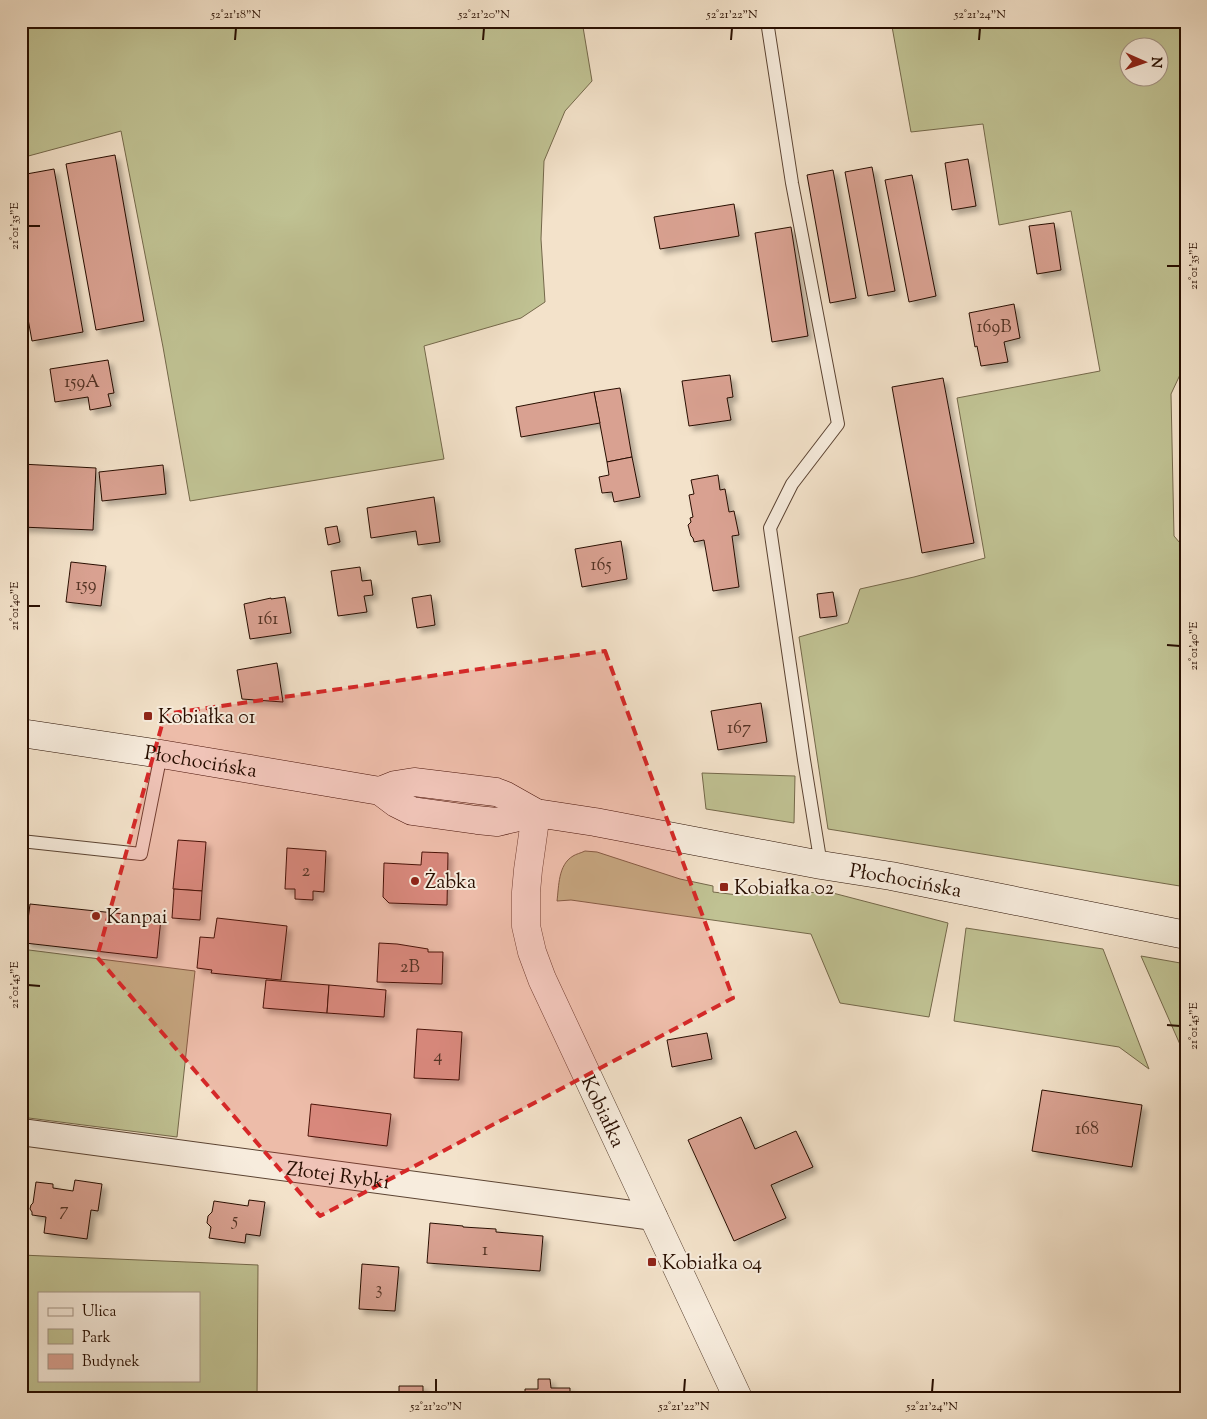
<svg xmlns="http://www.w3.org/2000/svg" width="1207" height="1419" font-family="'Sorts Mill Goudy',serif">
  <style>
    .green { fill: #c0c293; stroke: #74684a; fill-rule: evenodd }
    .building { fill: #d9a191; stroke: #280e00; filter: url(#shadow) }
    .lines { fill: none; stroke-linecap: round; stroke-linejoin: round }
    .service-casing { stroke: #5b4332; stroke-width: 14 }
    .minor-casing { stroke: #5b4332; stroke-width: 28 }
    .tertiary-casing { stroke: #5b4332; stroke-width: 29 }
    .secondary-casing { stroke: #280e00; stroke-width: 29 }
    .service { stroke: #f7ecdd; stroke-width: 12 }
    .minor { stroke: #f7ecdd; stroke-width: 26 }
    .tertiary { stroke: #f7ecdd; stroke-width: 28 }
    .secondary { stroke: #f7ecdd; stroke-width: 28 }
    .marked { fill: #d62828; fill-opacity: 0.2; stroke: #d62828; stroke-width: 4; stroke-dasharray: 10 6; stroke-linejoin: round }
    .ticks { fill: none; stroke: #280e00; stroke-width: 2 }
    .poi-dot { fill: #8f2418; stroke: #f7ecdd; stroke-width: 2 }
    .labels { text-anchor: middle; stroke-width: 4; stroke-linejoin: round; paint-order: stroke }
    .number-label { font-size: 18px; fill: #543324 }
    .poi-label { font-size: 20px; fill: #280e00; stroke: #f7ecdd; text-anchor: start }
    .street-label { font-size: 20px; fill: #280e00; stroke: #f7ecdd }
    .neatline { fill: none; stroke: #280e00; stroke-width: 2 }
    .ticks-label { font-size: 12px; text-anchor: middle; fill: #280e00 }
  </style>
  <defs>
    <filter id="shadow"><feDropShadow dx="4.5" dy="4.5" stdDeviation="2.5" flood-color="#0004"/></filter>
  </defs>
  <rect width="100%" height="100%" fill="#f3e2ca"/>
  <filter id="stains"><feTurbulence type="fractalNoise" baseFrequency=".004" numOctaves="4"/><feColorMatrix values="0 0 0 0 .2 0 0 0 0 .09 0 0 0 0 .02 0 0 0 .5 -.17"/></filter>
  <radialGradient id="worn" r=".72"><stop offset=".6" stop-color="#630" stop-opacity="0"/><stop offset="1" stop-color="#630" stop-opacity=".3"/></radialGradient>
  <!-- green -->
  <g class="green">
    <polygon points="21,21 582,21 592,81 565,111 544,161 541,239 545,302 521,318 424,346 444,459 190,501 163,347 121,131 21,158"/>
    <path d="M 891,21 L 1186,21 L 1186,362 L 1171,394 L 1174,536 L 1186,550 L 1186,887 L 828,829 L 799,637 L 848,623 L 860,589 L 914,577 L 985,558 L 957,398 L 1100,371 L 1071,211 L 999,225 L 983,124 L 911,132 ZM 1130,48 L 1160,48 L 1160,78 L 1130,78 Z"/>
    <polygon points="702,773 795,776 794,823 706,809"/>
    <path d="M 585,851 L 597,852 L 680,879 L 713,886 L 713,892 L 738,895 L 739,890 L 763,894 L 829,892 L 948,923 L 929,1017 L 840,1003 L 811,934 L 571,900 L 557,901 C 559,886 558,865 573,856 C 576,854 581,853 585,851 Z"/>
    <polygon points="966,928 1103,949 1149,1069 1119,1047 954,1021"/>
    <polygon points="21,949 195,971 177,1137 21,1117"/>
    <polygon points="1141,956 1186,964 1186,1058"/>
    <path d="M 21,1255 L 258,1265 L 257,1398 L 21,1398 ZM 39,1293 L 199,1293 L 199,1380 L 39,1380 Z"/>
  </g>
  <!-- building -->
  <g class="building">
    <polygon points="115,155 144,321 96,330 66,164"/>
    <polygon points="968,159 976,206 952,210 945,163"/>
    <polygon points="872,167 895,291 868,296 845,172"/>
    <polygon points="54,169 83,332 32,341 21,280 21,175"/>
    <polygon points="833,170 856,298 830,303 807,175"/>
    <polygon points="912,175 936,296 909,302 885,180"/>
    <polygon points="734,204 739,236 660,249 654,217"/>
    <polygon points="1054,223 1061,270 1037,274 1029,226"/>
    <polygon points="791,227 808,336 772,342 755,233"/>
    <polygon points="1014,304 1020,338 1004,342 1008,362 981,366 977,346 975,347 969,313"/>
    <polygon points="108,360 114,393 108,394 111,406 90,410 88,397 55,402 50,369"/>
    <polygon points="730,375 733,397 727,398 731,420 689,426 682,381"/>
    <polygon points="943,378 974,543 922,553 892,387"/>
    <polygon points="620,388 632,457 607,462 594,392"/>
    <polygon points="594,392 600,423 521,437 516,407"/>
    <polygon points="632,457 640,497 614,502 612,492 602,493 599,477 609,475 607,462"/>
    <polygon points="21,464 96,468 93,530 21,527"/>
    <polygon points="163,465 166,494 102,501 99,472"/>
    <polygon points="718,475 720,490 725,489 729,512 734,511 739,535 732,536 739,587 713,591 704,540 694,542 693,538 691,536 688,525 691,522 690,518 693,517 689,495 694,494 691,480"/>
    <polygon points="434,497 440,542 418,545 416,531 371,538 367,508"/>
    <polygon points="337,526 340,542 328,545 325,528"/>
    <polygon points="621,541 627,579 582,587 575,549"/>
    <polygon points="71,562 106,566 101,606 66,602"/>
    <polygon points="360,567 362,581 371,580 373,595 364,596 367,612 338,616 331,571"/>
    <polygon points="833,592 837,616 820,618 817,594"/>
    <polygon points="431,595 435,625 417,628 412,598"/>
    <polygon points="285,597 291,633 250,639 244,604 271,598 271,599"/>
    <polygon points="277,663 283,702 242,699 237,670"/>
    <polygon points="761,703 767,742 718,750 711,711"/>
    <polygon points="178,840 206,842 202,891 173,889"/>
    <polygon points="287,848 326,851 324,892 313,891 313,900 295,899 295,889 285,889"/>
    <polygon points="422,852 448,853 447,905 389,903 383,897 384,863 421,865"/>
    <polygon points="174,889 202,891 200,920 172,918"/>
    <polygon points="30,904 161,918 157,958 25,943"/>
    <polygon points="217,918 287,926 281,980 211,973 212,970 197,968 200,937 214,938"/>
    <polygon points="379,943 397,944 428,949 428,952 443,952 442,984 377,982"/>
    <polygon points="266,980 329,985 327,1013 263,1008"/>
    <polygon points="329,985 386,990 384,1017 327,1013"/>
    <polygon points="417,1029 462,1032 459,1080 414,1078"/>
    <polygon points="707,1033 712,1059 672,1067 667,1040"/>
    <polygon points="1042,1090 1142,1105 1132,1167 1032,1151"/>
    <polygon points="311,1104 391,1114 387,1146 308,1136"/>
    <polygon points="741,1117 755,1149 796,1131 813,1167 771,1185 786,1218 734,1241 688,1140"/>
    <polygon points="75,1180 102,1184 98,1211 91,1210 87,1239 44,1233 46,1217 32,1215 32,1212 30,1209 31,1205 33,1203 36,1182 53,1184 53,1188 73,1191"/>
    <polygon points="249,1200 265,1202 260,1236 246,1234 245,1243 209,1238 211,1227 207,1223 208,1216 212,1212 214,1201 248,1206"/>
    <polygon points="430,1223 463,1226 463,1227 496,1229 496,1232 543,1236 540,1271 427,1263"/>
    <polygon points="362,1264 399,1267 395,1311 359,1309"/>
    <polygon points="538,1379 550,1379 551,1388 570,1388 570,1398 525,1398 525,1389 538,1389"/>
    <polygon points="399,1386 423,1386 423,1398 381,1398 399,1397"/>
    <polygon points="595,1393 595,1398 570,1398 570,1394"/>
  </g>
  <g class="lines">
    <!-- service casing -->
    <g class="service-casing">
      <g id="service">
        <polyline points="767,21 792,183 838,424 792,484 770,528 804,760 821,865"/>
        <polyline points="21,841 141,854 161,754"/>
      </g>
    </g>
    <!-- minor casing -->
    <g class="minor-casing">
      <g id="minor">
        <path id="s1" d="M 21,1132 L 654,1217"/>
      </g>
    </g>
    <!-- tertiary casing -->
    <g class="tertiary-casing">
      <g id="tertiary">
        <path id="s2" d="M 536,813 L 528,870 L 526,892 L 526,926 L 532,952 L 542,979 L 738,1398"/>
      </g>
    </g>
    <!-- secondary casing -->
    <g class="secondary-casing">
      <g id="secondary">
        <path id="s3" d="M 21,733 L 161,754 L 380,791 L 396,803 L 412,811 L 477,820 L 497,822 L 536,813"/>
        <path id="s4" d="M 380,791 L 395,785 L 414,782 L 496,792 L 504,795 L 536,813 L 595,822 L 821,865 L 891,876 L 1186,935"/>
      </g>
    </g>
    <!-- service -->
    <use href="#service" class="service"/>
    <!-- minor -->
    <use href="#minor" class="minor"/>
    <!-- tertiary -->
    <use href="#tertiary" class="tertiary"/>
    <!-- secondary -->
    <use href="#secondary" class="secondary"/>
  </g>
  <!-- marked area -->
  <path class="marked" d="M 605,651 L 733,998 L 320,1216 L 97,957 L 165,714 Z"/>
  <!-- ticks -->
  <path class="ticks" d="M 235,40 L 236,28M 483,40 L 484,28M 731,40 L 732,28M 979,40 L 980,28M 28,226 L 40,226M 1167,266 L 1180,266M 28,606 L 40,606M 1167,645 L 1180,646M 28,985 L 40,986M 1167,1025 L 1180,1026M 436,1392 L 436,1379M 684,1392 L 685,1379M 932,1392 L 933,1379"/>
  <!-- markers -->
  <g class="poi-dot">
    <rect x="143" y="711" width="10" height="10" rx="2.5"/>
    <circle cx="415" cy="881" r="5"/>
    <rect x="719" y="882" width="10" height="10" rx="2.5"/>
    <circle cx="96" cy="916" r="5"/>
    <rect x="647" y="1257" width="10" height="10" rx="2.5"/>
  </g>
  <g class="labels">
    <!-- number labels -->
    <g class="number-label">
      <text x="994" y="332">169B</text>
      <text x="82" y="387">159A</text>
      <text x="601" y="570">165</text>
      <text x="86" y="590">159</text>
      <text x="268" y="624">161</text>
      <text x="739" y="733">167</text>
      <text x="306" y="876">2</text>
      <text x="410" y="972">2B</text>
      <text x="438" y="1061">4</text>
      <text x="1087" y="1134">168</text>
      <text x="64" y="1215">7</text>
      <text x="235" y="1225">5</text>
      <text x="485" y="1255">1</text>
      <text x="379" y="1294">3</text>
    </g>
    <!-- poi labels -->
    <g class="poi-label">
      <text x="158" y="723">Kobiałka 01</text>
      <text x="425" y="888">Żabka</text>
      <text x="734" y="894">Kobiałka 02</text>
      <text x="106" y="923">Kanpai</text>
      <text x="662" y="1269">Kobiałka 04</text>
    </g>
    <!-- street labels -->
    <g class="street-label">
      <text dy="7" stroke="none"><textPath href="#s3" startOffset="182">Płochocińska</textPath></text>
      <text dy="7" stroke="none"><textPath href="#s4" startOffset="539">Płochocińska</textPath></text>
      <text dy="7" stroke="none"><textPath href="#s2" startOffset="315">Kobiałka</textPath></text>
      <text dy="7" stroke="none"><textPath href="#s1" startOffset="320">Złotej Rybki</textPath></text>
    </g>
  </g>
  <!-- margin -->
  <rect width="1207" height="1419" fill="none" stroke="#f3e2ca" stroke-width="55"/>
  <!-- legend -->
  <rect x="38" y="1292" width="162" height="90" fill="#f7ecdd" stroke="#a49385"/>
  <rect x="48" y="1308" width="25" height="8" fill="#f7ecdd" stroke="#a49385"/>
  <text x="82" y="1316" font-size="15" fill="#280e00">Ulica</text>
  <rect x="48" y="1329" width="25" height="15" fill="#c0c293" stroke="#a49385"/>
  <text x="82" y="1342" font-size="15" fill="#280e00">Park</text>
  <rect x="48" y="1354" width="25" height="15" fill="#d9a191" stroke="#a49385"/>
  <text x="82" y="1366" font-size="15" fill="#280e00">Budynek</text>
  <!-- north arrow -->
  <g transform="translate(1144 62) rotate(92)"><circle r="24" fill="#f7ecdd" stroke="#a49385"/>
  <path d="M0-4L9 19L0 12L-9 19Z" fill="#8f2418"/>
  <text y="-8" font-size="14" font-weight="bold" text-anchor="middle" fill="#280e00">N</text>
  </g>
  <rect x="28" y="28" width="1152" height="1364" class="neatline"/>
  <g class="ticks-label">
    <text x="236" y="18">52°21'18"N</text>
    <text x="484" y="18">52°21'20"N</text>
    <text x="732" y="18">52°21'22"N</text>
    <text x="980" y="18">52°21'24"N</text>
    <text transform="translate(14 226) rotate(-90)" y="4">21°01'35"E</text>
    <text transform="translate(1193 266) rotate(-90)" y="4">21°01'35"E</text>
    <text transform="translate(14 606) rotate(-90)" y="4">21°01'40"E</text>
    <text transform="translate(1193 646) rotate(-90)" y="4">21°01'40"E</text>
    <text transform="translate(14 985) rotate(-90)" y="4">21°01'45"E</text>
    <text transform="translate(1193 1026) rotate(-90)" y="4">21°01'45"E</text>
    <text x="436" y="1410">52°21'20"N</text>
    <text x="684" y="1410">52°21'22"N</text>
    <text x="932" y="1410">52°21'24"N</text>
  </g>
  <rect width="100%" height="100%" filter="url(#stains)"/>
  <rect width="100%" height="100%" fill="url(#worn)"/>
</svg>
